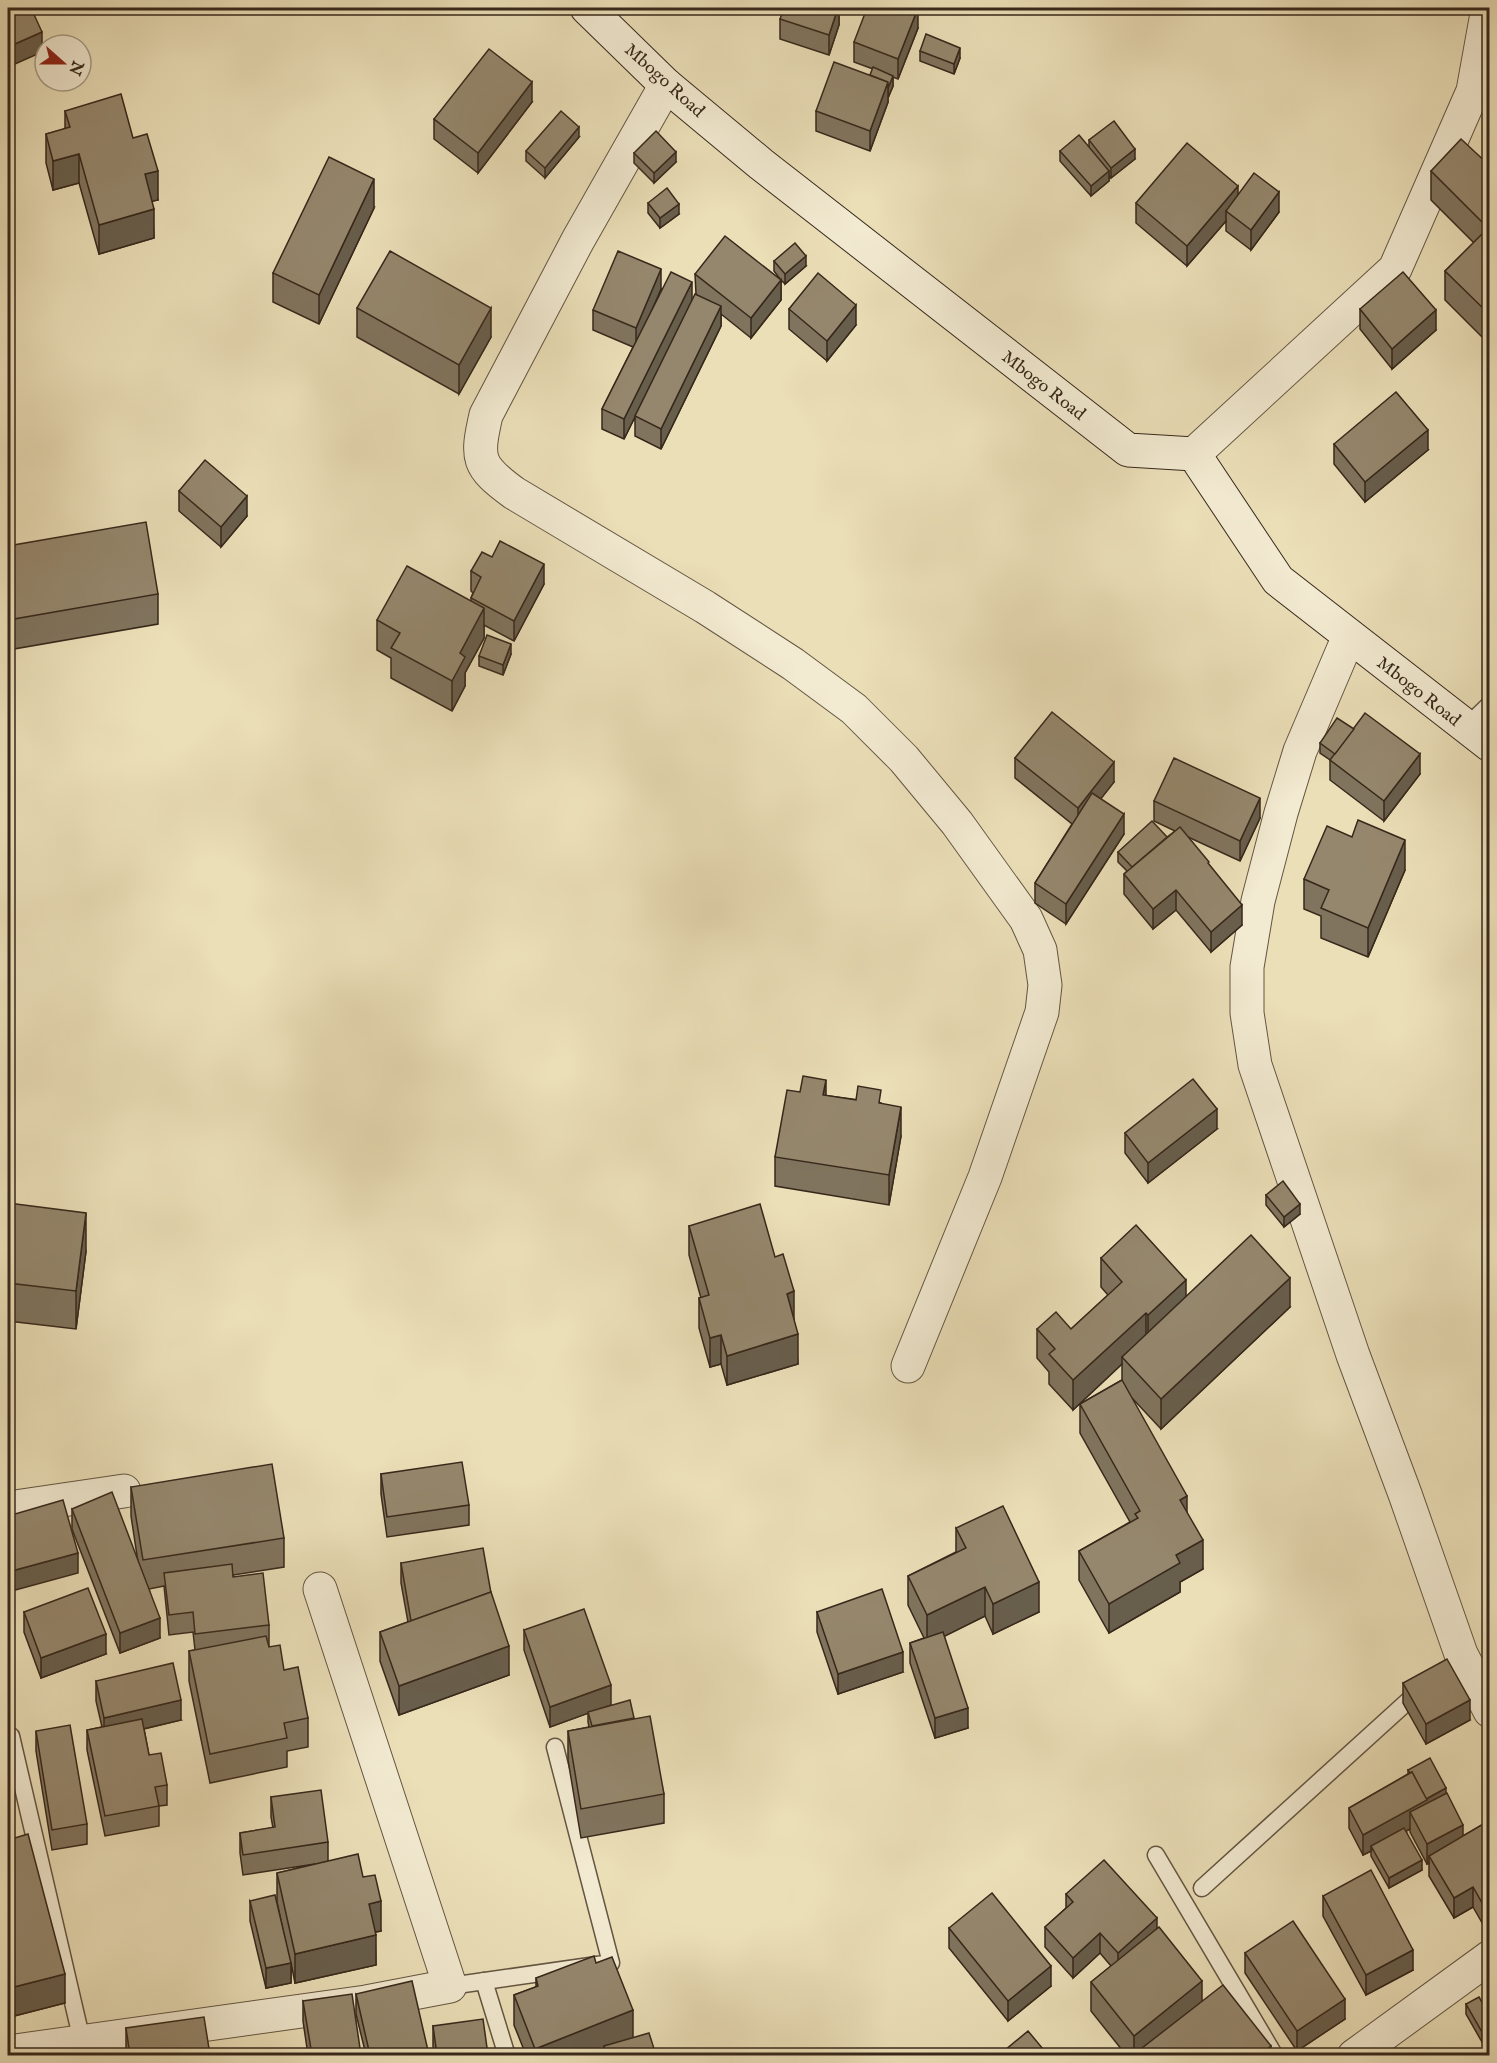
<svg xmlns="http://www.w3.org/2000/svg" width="1497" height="2063" font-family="'IM FELL English',serif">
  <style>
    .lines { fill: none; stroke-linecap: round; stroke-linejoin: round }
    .service-casing { stroke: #645642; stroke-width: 19 }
    .minor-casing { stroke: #645642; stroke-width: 35 }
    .secondary-casing { stroke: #37281b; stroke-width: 35 }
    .service { stroke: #f2ead1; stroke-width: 16 }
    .minor { stroke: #f2ead1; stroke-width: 33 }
    .secondary { stroke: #f2ead1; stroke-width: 33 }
    .wall { fill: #80745e; stroke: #37281b; stroke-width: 1.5 }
    .shaded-wall { fill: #685e4c; stroke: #37281b; stroke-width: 1.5 }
    .building { fill: #95876d; stroke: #37281b; stroke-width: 1.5 }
    .labels { text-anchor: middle; stroke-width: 5; stroke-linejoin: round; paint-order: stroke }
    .street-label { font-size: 18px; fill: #37281b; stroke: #f2ead1 }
  </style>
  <rect width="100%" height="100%" fill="#ebdfb8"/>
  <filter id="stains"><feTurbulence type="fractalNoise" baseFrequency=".00333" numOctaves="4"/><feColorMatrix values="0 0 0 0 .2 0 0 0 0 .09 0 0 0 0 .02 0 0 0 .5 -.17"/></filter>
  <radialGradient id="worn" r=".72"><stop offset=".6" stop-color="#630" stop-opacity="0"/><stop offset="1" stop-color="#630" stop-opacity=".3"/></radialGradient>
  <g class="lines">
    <!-- service casing -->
    <g class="service-casing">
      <g id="service">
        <polyline points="1466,727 1490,704"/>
        <polyline points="11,1736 82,2041"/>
        <polyline points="1156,1855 1275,2056"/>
        <polyline points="1202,1888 1419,1691"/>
        <polyline points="484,1981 507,2056"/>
        <polyline points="450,1986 611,1963 555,1747"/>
      </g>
    </g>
    <!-- minor casing -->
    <g class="minor-casing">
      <g id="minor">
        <path d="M 666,85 L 578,240 L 486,415 C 476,459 477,466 514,493 L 705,607 L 793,664 L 854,709 L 904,759 L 957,823 L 1026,919 L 1040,950 L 1045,985 L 1042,1012 L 985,1177 L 908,1366"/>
        <polyline points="1194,454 1395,269 1473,91 1488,8"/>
        <polyline points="1349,636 1300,751 1281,813 1258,901 1247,967 1247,1013 1255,1065 1353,1355 1405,1494 1461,1654 1490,1711"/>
        <polyline points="8,1508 124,1491"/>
        <polyline points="8,2052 366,2002 450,1986 320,1589"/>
        <polyline points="1354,2056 1490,1957"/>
      </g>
    </g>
    <!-- secondary casing -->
    <g class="secondary-casing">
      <polyline id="secondary" points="587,8 666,85 761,164 1128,450 1194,454 1278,580 1490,745"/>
    </g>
    <!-- service -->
    <use href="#service" class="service"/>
    <!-- minor -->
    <use href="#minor" class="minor"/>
    <!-- secondary -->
    <use href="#secondary" class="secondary"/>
  </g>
  <!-- wall -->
  <g class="wall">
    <polygon points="839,8 839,25 829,55 780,39 780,19"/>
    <polygon points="918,28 898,79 893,77 893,86 888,98 888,102 870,151 816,131 816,111 870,75 873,69 854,62 854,42"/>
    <polygon points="920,51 960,58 954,74 920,61"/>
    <polygon points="532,102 478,173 434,139 434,119"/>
    <polygon points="65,111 133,138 158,200 152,201 154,238 99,254 79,183 53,190 46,163 46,134 65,129"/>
    <polygon points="579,137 545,178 526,161 526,151"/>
    <polygon points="1089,140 1135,159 1111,178 1109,175 1109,181 1091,196 1060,161 1060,151 1089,147"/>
    <polygon points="634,153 676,162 654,183 634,163"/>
    <polygon points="1490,166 1490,345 1445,300 1445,271 1474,243 1431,200 1431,171"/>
    <polygon points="1238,195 1279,212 1251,250 1226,231 1226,221 1187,266 1136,223 1136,203"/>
    <polygon points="648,203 679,214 660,228 648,213"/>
    <polygon points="374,208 319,324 273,302 273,273"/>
    <polygon points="774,261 806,266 785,284 781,280 781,300 751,338 721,314 721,326 661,449 635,436 635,416 659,369 624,439 602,429 602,409 633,347 593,330 593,310 661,289 652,309 692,301 696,294 695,274 780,279 774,271"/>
    <polygon points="357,308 491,337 459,394 357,337"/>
    <polygon points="789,309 856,325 827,361 789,329"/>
    <polygon points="1360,309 1436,330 1392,369 1360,329"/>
    <polygon points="1334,444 1428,450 1365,502 1334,464"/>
    <polygon points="179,491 247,516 221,547 179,511"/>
    <polygon points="8,546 158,594 158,624 8,650"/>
    <polygon points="492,557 544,584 514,641 484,625 484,638 465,673 465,686 452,711 391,678 391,658 377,650 377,620 471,601 471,598 473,593 471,591 471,571"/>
    <polygon points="511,654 503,675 479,666 479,656"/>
    <polygon points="1320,743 1420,774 1384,821 1330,780 1330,760 1320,753"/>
    <polygon points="1015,758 1114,782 1100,799 1124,834 1066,924 1035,903 1035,883 1072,824 1015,778"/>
    <polygon points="1154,801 1260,818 1240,861 1188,837 1209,865 1242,925 1211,952 1176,910 1153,929 1124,894 1124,874 1127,871 1118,862 1118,852 1167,837 1175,831 1154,821"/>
    <polygon points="1405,870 1368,957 1321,938 1321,916 1304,909 1304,879"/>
    <polygon points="800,1092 881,1103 901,1136 889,1205 775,1186 775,1157"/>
    <polygon points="1217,1129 1148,1183 1125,1153 1125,1133"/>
    <polygon points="1266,1195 1300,1214 1284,1227 1266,1205"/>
    <polygon points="8,1203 86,1251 76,1329 8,1321"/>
    <polygon points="689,1226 775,1257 794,1320 798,1364 727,1385 721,1364 710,1367 699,1328 699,1298 701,1298 689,1255"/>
    <polygon points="1101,1258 1186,1297 1290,1307 1161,1429 1132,1398 1187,1513 1203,1569 1180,1582 1180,1592 1109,1633 1079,1580 1079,1551 1130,1522 1080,1433 1080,1404 1122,1380 1122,1364 1073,1410 1049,1384 1049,1372 1037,1358 1037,1329 1071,1329 1108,1295 1101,1287"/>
    <polygon points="381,1474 469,1505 469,1525 387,1537 381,1494"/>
    <polygon points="131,1487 284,1538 284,1567 233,1575 269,1625 269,1647 284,1670 308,1718 308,1747 287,1751 287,1767 210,1783 189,1681 189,1651 195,1650 193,1632 169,1635 164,1586 149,1589 160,1638 120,1653 72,1529 72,1509 138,1562 131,1516"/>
    <polygon points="956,1528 1039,1612 993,1634 985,1616 944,1636 968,1728 935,1738 910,1663 910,1643 924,1638 908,1605 908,1576 956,1552"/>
    <polygon points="401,1563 491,1593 509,1675 399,1715 380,1661 380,1632 408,1622 401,1583"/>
    <polygon points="24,1612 106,1654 41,1678 24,1632"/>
    <polygon points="817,1612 903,1672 838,1694 817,1632"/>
    <polygon points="524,1630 611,1705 601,1708 634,1718 664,1794 664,1823 581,1838 568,1760 568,1731 589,1727 588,1722 588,1713 550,1727 524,1650"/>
    <polygon points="96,1681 181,1720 144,1729 149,1755 167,1785 167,1805 159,1806 159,1826 105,1836 87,1750 87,1730 102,1727 96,1701"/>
    <polygon points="1403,1683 1470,1720 1426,1744 1403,1703"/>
    <polygon points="36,1731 87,1824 87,1844 52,1850 36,1751"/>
    <polygon points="1408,1770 1446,1794 1463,1836 1490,1820 1485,1928 1473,1907 1454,1918 1429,1876 1429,1863 1427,1864 1410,1832 1410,1829 1406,1831 1422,1870 1389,1888 1371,1856 1371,1851 1363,1855 1349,1828 1349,1808 1408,1774"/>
    <polygon points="271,1797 328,1842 328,1861 363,1877 381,1931 375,1932 376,1965 295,1983 291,1963 291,1983 266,1988 250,1921 250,1901 289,1958 277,1902 277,1873 315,1864 243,1875 240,1853 240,1833 273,1828 271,1817"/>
    <polygon points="8,1840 65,2003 14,2016 8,1991"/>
    <polygon points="1066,1894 1157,1928 1202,2001 1271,2055 1126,2055 1091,2011 1091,1982 1111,1966 1100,1953 1073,1978 1045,1947 1045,1927 1066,1908"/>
    <polygon points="1323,1896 1413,1970 1366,1995 1323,1916"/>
    <polygon points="949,1928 1051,1986 1008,2021 949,1948"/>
    <polygon points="1490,1948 1490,1973 1487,1969 1487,1949"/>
    <polygon points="1245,1953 1345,2019 1297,2051 1245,1973"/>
    <polygon points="596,1963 633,2038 656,2055 604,2055 604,2051 592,2055 526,2055 514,2025 514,1995 536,1987 536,1978"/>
    <polygon points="356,1994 429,2055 366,2055 356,2014"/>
    <polygon points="303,2001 361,2055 308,2055 303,2021"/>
    <polygon points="1466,2004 1490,2016 1490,2054 1488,2050 1488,2039 1482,2042 1466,2014"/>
    <polygon points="433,2026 488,2055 434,2055 433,2046"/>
    <polygon points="126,2028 210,2055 127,2055 126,2048"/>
  </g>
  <!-- shaded-wall -->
  <g class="shaded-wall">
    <polygon points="838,8 839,8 839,25 829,55 829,35"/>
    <polygon points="918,8 918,28 898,79 898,59"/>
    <polygon points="42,32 42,52 8,67 8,47"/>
    <polygon points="960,48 960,58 954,74 954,64"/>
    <polygon points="893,76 893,86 888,98 888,88"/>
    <polygon points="532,82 532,102 478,173 478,153"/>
    <polygon points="888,82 888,102 870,151 870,131"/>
    <polygon points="579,127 579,137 545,178 545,168"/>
    <polygon points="1135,149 1135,159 1111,178 1111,168"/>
    <polygon points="676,152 676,162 654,183 654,173"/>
    <polygon points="79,154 79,183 53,190 53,161"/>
    <polygon points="158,171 158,200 145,203 145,174"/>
    <polygon points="1109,171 1109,181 1091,196 1091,186"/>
    <polygon points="374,179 374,208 319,324 319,295"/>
    <polygon points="1238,186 1238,206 1226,211 1226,221 1187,266 1187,246"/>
    <polygon points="1279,192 1279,212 1251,250 1251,230"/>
    <polygon points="679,204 679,214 660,228 660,218"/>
    <polygon points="154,209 154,238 99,254 99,225"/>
    <polygon points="806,256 806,266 785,284 785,274"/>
    <polygon points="661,269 661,289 636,348 636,328"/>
    <polygon points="781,280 781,300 751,338 751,318"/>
    <polygon points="692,282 692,302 624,439 624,419"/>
    <polygon points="856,305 856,325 827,361 827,341"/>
    <polygon points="721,306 721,326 661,449 661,429"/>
    <polygon points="491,308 491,337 459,394 459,365"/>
    <polygon points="1436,310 1436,330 1392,369 1392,349"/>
    <polygon points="1428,430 1428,450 1365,502 1365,482"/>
    <polygon points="247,496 247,516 221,547 221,527"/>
    <polygon points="544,564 544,584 514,641 514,621"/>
    <polygon points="484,608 484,638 465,673 465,686 452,711 452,681 460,653"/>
    <polygon points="511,644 511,654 503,675 503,665"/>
    <polygon points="1420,754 1420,774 1384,821 1384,801"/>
    <polygon points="1114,762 1114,782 1078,828 1078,808"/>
    <polygon points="1260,798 1260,818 1240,861 1240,841"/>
    <polygon points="1124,814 1124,834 1066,924 1066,904"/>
    <polygon points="1405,840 1405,870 1368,957 1368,928"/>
    <polygon points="1176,890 1176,910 1153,929 1153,909"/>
    <polygon points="1242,905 1242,925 1211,952 1211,932"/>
    <polygon points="826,1080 826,1109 823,1095"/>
    <polygon points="901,1107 901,1136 889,1205 889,1175"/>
    <polygon points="1217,1109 1217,1129 1148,1183 1148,1163"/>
    <polygon points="1300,1204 1300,1214 1284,1227 1284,1217"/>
    <polygon points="86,1213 86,1251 76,1329 76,1291"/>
    <polygon points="1290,1278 1290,1307 1161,1429 1161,1399"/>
    <polygon points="1186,1280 1186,1309 1148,1344 1148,1315"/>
    <polygon points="794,1291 794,1321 787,1294"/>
    <polygon points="1146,1313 1146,1342 1122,1357 1122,1364 1073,1410 1073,1380"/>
    <polygon points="798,1334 798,1364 727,1385 727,1356"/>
    <polygon points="721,1335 721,1364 710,1367 710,1338"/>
    <polygon points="1187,1496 1187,1525 1180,1500"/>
    <polygon points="1203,1540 1203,1569 1180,1582 1180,1592 1109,1633 1109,1604 1176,1555"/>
    <polygon points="78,1553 78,1573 8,1592 8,1572"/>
    <polygon points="1039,1582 1039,1612 993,1634 993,1604"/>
    <polygon points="985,1587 985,1616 927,1645 927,1615"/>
    <polygon points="160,1618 160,1638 120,1653 120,1633"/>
    <polygon points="106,1634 106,1654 41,1678 41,1658"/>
    <polygon points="509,1646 509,1675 399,1715 399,1686"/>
    <polygon points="903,1652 903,1672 838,1694 838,1674"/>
    <polygon points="611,1685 611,1705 550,1727 550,1707"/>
    <polygon points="181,1700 181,1720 104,1738 104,1718"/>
    <polygon points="1470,1700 1470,1720 1426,1744 1426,1724"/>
    <polygon points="968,1708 968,1728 935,1738 935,1718"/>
    <polygon points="1446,1788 1446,1798 1410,1812 1410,1829 1373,1850 1371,1846 1371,1851 1363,1855 1363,1835"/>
    <polygon points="1463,1825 1463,1845 1429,1856 1429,1863 1427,1864 1427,1844"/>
    <polygon points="1422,1860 1422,1870 1389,1888 1389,1878"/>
    <polygon points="1473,1887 1473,1907 1454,1918 1454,1898"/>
    <polygon points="381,1901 381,1931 369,1933 369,1904"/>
    <polygon points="1490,1905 1490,1925 1485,1928 1485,1908"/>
    <polygon points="1157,1918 1157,1938 1118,1973 1118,1953"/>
    <polygon points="1100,1933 1100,1953 1073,1978 1073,1958"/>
    <polygon points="376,1935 376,1965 295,1983 295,1954"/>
    <polygon points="1413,1950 1413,1970 1366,1995 1366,1975"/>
    <polygon points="291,1963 291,1983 266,1988 266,1968"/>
    <polygon points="1051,1966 1051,1986 1008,2021 1008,2001"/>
    <polygon points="65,1974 65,2003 14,2016 14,1987"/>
    <polygon points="1202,1981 1202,2011 1134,2055 1134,2036"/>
    <polygon points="1345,1999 1345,2019 1297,2051 1297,2031"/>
    <polygon points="633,2010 633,2039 604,2046 604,2051 592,2055 535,2055 535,2049"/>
    <polygon points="1490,2028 1490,2034 1488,2030 1488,2039 1482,2042 1482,2032"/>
    <polygon points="1271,2046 1271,2055 1259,2055"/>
  </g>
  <!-- building -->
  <g class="building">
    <polygon points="8,8 31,8 42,32 8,47"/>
    <polygon points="784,8 838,8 829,35 780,19"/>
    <polygon points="867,8 918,8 898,59 854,42"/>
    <polygon points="926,34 960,48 954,64 920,51"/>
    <polygon points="489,49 532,82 478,153 434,119"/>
    <polygon points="834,62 888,82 870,131 816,111"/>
    <polygon points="873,67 893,76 888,88 888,82 870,75"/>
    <polygon points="121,94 133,138 147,134 158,171 145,174 154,209 99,225 79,154 53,161 46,134 70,127 65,111"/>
    <polygon points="561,111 579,127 545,168 526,151"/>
    <polygon points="1114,121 1135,149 1111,168 1089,140"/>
    <polygon points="656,131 676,152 654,173 634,153"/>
    <polygon points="1079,135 1109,171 1091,186 1060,151"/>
    <polygon points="1461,139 1490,166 1490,315 1445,271 1488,228 1431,171"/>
    <polygon points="1187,143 1238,186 1187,246 1136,203"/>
    <polygon points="329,157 374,179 319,295 273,273"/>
    <polygon points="1254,173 1279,192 1251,230 1226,211"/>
    <polygon points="667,188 679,204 660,218 648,203"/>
    <polygon points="725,236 781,280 751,318 695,274"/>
    <polygon points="795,243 806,256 785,274 774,261"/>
    <polygon points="390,251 491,308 459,365 357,308"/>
    <polygon points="618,251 661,269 636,328 593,310"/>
    <polygon points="671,272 692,282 624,419 602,409"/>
    <polygon points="1403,272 1436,310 1392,349 1360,309"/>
    <polygon points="818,273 856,305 827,341 789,309"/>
    <polygon points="695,294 721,306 661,429 635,416"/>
    <polygon points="1396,392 1428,430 1365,482 1334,444"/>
    <polygon points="205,460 247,496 221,527 179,491"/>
    <polygon points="146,522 158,594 8,620 8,546"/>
    <polygon points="500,541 544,564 514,621 471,598 481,577 471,571 482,552 492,557"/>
    <polygon points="407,566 484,608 460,653 465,657 452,681 391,648 400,633 377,620"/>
    <polygon points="487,635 511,644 503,665 479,656"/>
    <polygon points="1052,712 1114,762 1078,808 1015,758"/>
    <polygon points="1365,713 1420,754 1384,801 1330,760"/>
    <polygon points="1337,718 1354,729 1335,754 1320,743"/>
    <polygon points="1174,758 1260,798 1240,841 1154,801"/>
    <polygon points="1092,793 1124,814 1066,904 1035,883"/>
    <polygon points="1358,820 1405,840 1368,928 1321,908 1329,890 1304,879 1327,826 1352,837"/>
    <polygon points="1152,821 1167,837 1132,867 1118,852"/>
    <polygon points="1180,827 1209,862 1208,863 1242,905 1211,932 1176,890 1153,909 1124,874"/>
    <polygon points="803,1076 826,1080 823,1095 856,1100 858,1086 881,1090 879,1103 901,1107 889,1175 775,1157 787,1090 800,1092"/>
    <polygon points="1193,1079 1217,1109 1148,1163 1125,1133"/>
    <polygon points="1283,1181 1300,1204 1284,1217 1266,1195"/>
    <polygon points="8,1203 86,1213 76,1291 8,1283"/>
    <polygon points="760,1204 775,1257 783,1254 794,1291 787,1294 798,1334 727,1356 721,1335 710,1338 699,1298 709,1295 689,1226"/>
    <polygon points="1136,1225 1186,1280 1148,1315 1146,1313 1073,1380 1049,1354 1055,1349 1037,1329 1056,1312 1071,1329 1122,1282 1101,1258"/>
    <polygon points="1251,1235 1290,1278 1161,1399 1122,1357"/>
    <polygon points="1122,1380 1187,1496 1180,1500 1203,1540 1176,1555 1180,1563 1109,1604 1079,1551 1138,1518 1135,1514 1140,1511 1080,1404"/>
    <polygon points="462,1462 469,1505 387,1517 381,1474"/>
    <polygon points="272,1464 284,1538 143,1560 131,1487"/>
    <polygon points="112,1492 160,1618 120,1633 72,1509"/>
    <polygon points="63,1500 78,1553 8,1572 8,1516"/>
    <polygon points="1003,1506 1039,1582 993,1604 985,1587 927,1615 908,1576 966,1548 956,1528"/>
    <polygon points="483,1548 491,1593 491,1592 411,1621 401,1563"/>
    <polygon points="232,1564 233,1577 263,1573 269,1625 195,1634 193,1612 169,1615 164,1573"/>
    <polygon points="88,1588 106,1634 41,1658 24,1612"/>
    <polygon points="882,1589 903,1652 838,1674 817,1612"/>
    <polygon points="491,1592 509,1646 399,1686 380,1632"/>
    <polygon points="584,1609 611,1685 550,1707 524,1630"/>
    <polygon points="943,1632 968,1708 935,1718 910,1643"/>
    <polygon points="266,1636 269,1647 280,1645 284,1670 298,1667 308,1718 284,1723 287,1738 210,1754 189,1651"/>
    <polygon points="1447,1659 1470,1700 1426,1724 1403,1683"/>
    <polygon points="173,1663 181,1700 104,1718 96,1681"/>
    <polygon points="630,1700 634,1718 592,1726 588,1712"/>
    <polygon points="650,1716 664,1794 581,1809 568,1731"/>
    <polygon points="142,1719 149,1755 161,1753 167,1785 155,1787 159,1806 105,1816 87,1730"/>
    <polygon points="70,1725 87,1824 52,1830 36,1731"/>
    <polygon points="1430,1758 1446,1788 1426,1799 1412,1772 1410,1773 1408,1770"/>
    <polygon points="1412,1772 1427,1800 1363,1835 1349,1808"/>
    <polygon points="321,1790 328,1842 243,1855 240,1833 275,1827 271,1797"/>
    <polygon points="1447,1793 1463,1825 1427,1844 1410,1812"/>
    <polygon points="1490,1820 1490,1905 1485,1908 1473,1887 1454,1898 1429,1856"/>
    <polygon points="1404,1828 1422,1860 1389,1878 1371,1846"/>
    <polygon points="28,1834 65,1974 14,1987 8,1962 8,1840"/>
    <polygon points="358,1854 363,1877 375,1875 381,1901 369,1904 376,1935 295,1954 277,1873"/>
    <polygon points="1104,1860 1157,1918 1118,1953 1100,1933 1073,1958 1045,1927 1073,1902 1066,1894"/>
    <polygon points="1371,1870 1413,1950 1366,1975 1323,1896"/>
    <polygon points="992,1893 1051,1966 1008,2001 949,1928"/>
    <polygon points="275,1895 291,1963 266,1968 250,1901"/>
    <polygon points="1293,1921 1345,1999 1297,2031 1245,1953"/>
    <polygon points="1159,1927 1202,1981 1134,2036 1091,1982"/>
    <polygon points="594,1956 596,1963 612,1957 633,2010 535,2049 514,1995 538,1986 536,1978"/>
    <polygon points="412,1981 429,2055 370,2055 356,1994"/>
    <polygon points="1223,1985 1271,2046 1259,2055 1133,2055"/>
    <polygon points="352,1994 361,2055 312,2055 303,2001"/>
    <polygon points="1479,1997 1490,2016 1490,2028 1482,2032 1466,2004"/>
    <polygon points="204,2017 210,2055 130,2055 126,2028"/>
    <polygon points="483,2019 488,2055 437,2055 433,2026"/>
    <polygon points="1028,2031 1048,2055 999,2055"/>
    <polygon points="649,2033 656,2055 607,2055 604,2046"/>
  </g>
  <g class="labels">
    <!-- street labels -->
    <g class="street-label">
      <text transform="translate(665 80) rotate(42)" y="6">Mbogo Road</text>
      <text transform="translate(1044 385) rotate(38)" y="6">Mbogo Road</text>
      <text transform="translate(1419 691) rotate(38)" y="6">Mbogo Road</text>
    </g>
  </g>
  <!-- margin -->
  <rect width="1497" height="2063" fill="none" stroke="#ebdfb8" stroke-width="30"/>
  <rect x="9" y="9" width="1479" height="2045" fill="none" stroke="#37281b" stroke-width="3"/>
  <rect x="15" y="15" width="1467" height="2033" fill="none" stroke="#37281b" stroke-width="1.5"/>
  <!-- north arrow -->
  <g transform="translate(63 63) rotate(111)"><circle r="28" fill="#f2ead1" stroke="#a79c88" stroke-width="1.5"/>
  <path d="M0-4.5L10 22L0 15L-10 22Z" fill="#8f2418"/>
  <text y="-9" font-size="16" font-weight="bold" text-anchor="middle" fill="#37281b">N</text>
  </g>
  <rect width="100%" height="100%" filter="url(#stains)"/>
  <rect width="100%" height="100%" fill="url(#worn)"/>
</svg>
